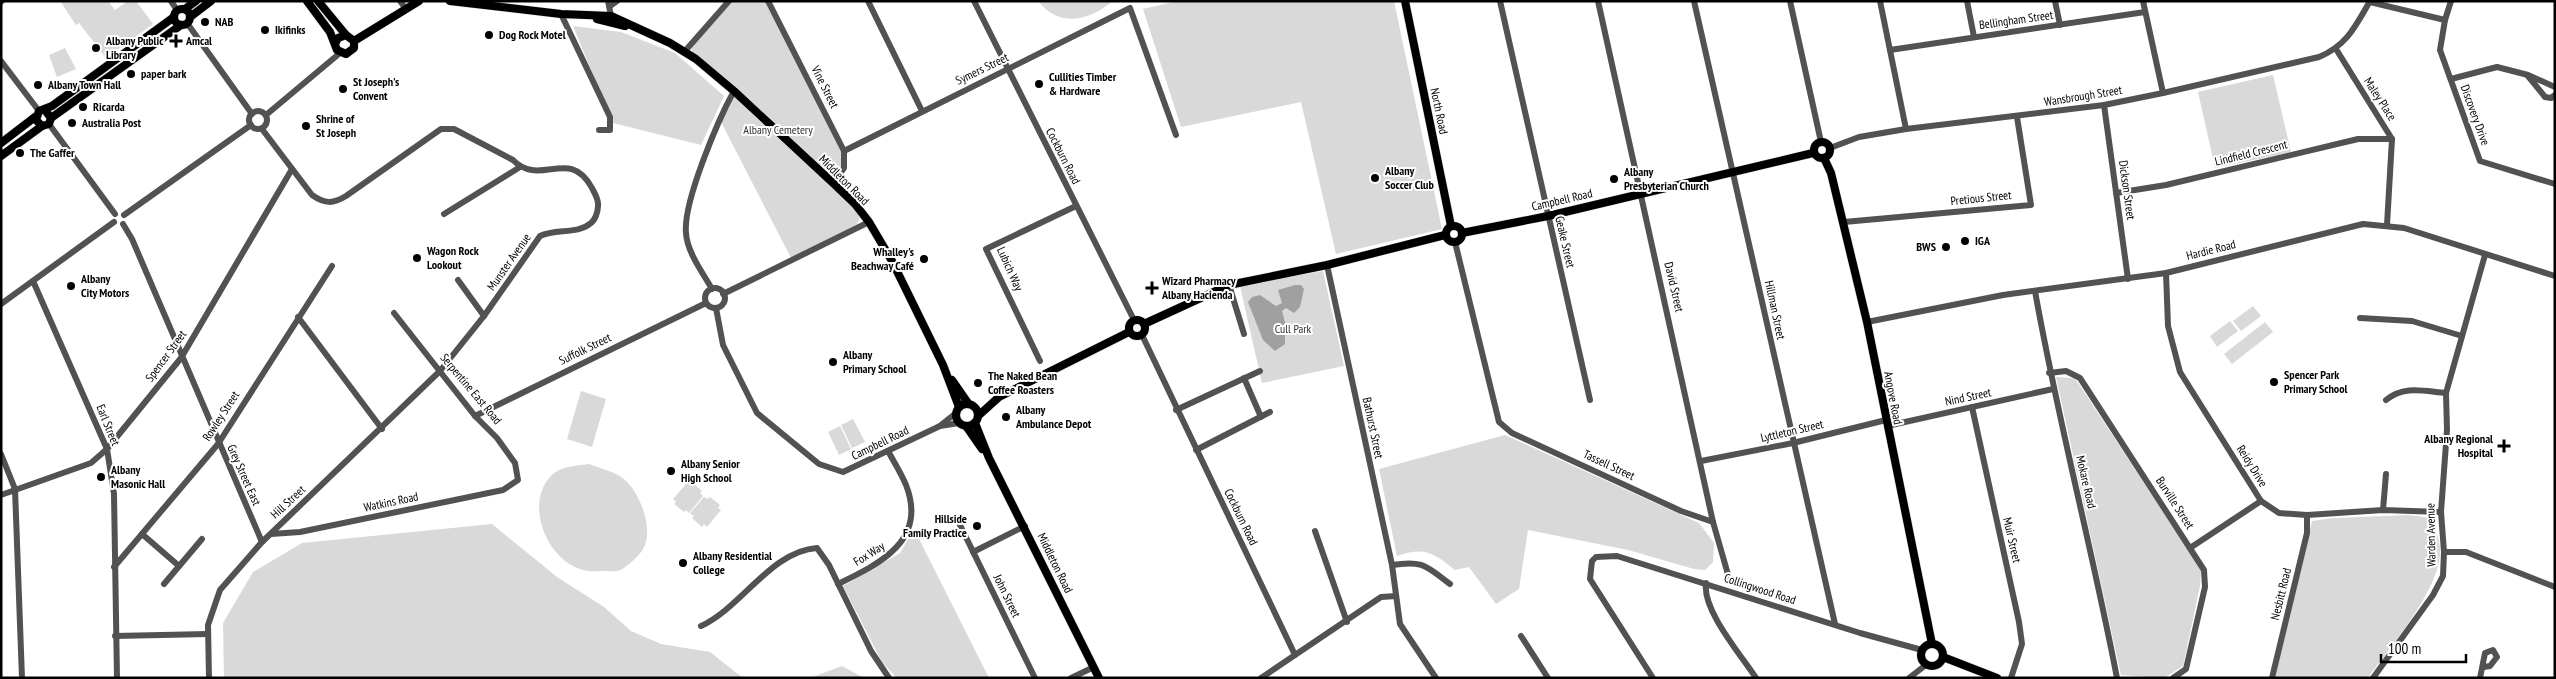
<svg xmlns="http://www.w3.org/2000/svg" width="2556" height="679" font-family="'PT Sans Narrow',sans-serif">
  <style>
    .green { fill: #d9d9d9 }
    .water { fill: #a0a0a0 }
    .lines { fill: none; stroke-linecap: round; stroke-linejoin: round }
    .major-casing { stroke: #dbdbdb; stroke-width: 9 }
    .minor { stroke: #525252; stroke-width: 6 }
    .major { stroke: #000; stroke-width: 8 }
    .poi-dot { fill: #000; stroke: #fff; stroke-width: 2 }
    .labels { text-anchor: middle; stroke-width: 4; stroke-linejoin: round; paint-order: stroke }
    .street-label { font-size: 12px; fill: #000; stroke: #fff }
    .poi-label { font-size: 12px; font-weight: bold; fill: #000; stroke: #fff; text-anchor: start }
    .park-label { font-size: 12px; fill: #303030; stroke: #fff }
  </style>
  <rect width="100%" height="100%" fill="#fff"/>
  <!-- green -->
  <g class="green">
    <polygon points="60,1 108,1 115,10 128,1 136,1 153,24 106,58 79,23 76,25"/>
    <polygon points="733,1 765,1 841,149 842,166 827,182 853,206 860,218 857,224 791,258 721,122 738,91 693,53 691,47"/>
    <path d="M 1038,1 L 1113,1 C 1089,21 1059,28 1038,1 Z"/>
    <polygon points="1178,1 1394,1 1442,229 1336,254 1301,102 1181,127 1143,9"/>
    <polygon points="573,26 621,32 675,53 724,96 701,145 613,123"/>
    <polygon points="65,48 76,69 57,77 49,55"/>
    <polygon points="2273,75 2291,152 2215,168 2198,92"/>
    <polygon points="1323,271 1344,366 1262,383 1240,286"/>
    <polygon points="2253,306 2261,316 2241,331 2233,321"/>
    <polygon points="2230,321 2238,331 2217,347 2210,336"/>
    <polygon points="2265,322 2273,332 2232,364 2224,354"/>
    <polygon points="2056,377 2072,378 2077,381 2201,570 2200,586 2183,666 2164,678 2121,675"/>
    <polygon points="581,391 606,399 592,447 567,439"/>
    <polygon points="853,419 865,442 852,448 841,425"/>
    <polygon points="840,426 851,449 839,455 828,432"/>
    <path d="M 1505,435 L 1699,523 L 1714,543 L 1713,562 L 1705,570 L 1694,569 L 1628,550 L 1528,530 L 1519,589 L 1496,604 L 1469,567 L 1455,570 C 1434,553 1424,546 1397,556 L 1379,469 Z"/>
    <path d="M 589,464 C 599,468 616,472 624,479 C 639,492 651,522 646,542 C 643,553 633,561 624,568 C 617,573 611,571 602,571 C 597,571 589,572 583,570 C 548,561 524,506 550,477 C 559,466 576,466 589,464 Z"/>
    <polygon points="692,482 702,491 700,493 703,496 689,513 686,510 684,512 674,504 676,502 673,499 687,483 690,485"/>
    <polygon points="704,497 708,499 710,497 720,505 718,508 721,510 707,527 704,524 702,527 692,518 694,516 690,513"/>
    <path d="M 2409,515 L 2432,518 C 2435,528 2439,538 2440,548 C 2443,586 2390,647 2368,678 L 2275,678 L 2312,521 L 2333,518 Z"/>
    <polygon points="492,524 557,577 604,607 631,631 661,644 710,652 743,678 224,678 223,623 253,572 302,543"/>
    <polygon points="914,529 989,678 897,678 882,662 843,586 900,553"/>
    <polygon points="842,666 864,678 810,678"/>
  </g>
  <!-- water -->
  <polygon class="water" points="1295,285 1301,285 1304,289 1300,307 1294,313 1286,308 1282,311 1285,322 1285,344 1275,351 1263,340 1248,302 1252,297 1260,295 1276,306 1282,303 1278,290"/>
  <g class="lines">
    <!-- major casing -->
    <g class="major-casing">
      <g id="major">
        <polyline points="307,1 330,32 337,50 346,54 354,48 354,41 346,35 338,38 335,44"/>
        <polyline points="318,1 346,35"/>
        <polyline points="450,1 561,14 611,16 670,43 696,59 734,91 833,183 855,204 869,222 892,261 943,365 959,407"/>
        <polyline points="1405,1 1451,226"/>
        <circle cx="182" cy="17" r="8"/>
        <polyline points="185,9 196,1"/>
        <polyline points="190,17 211,1"/>
        <polyline points="597,19 625,26"/>
        <polyline points="354,41 419,1"/>
        <polyline points="45,110 51,118 49,124 42,126 36,120 39,111 52,106 174,17"/>
        <polyline points="51,118 181,25"/>
        <circle cx="1822" cy="150" r="8"/>
        <polyline points="1,143 35,117"/>
        <polyline points="1,156 42,126"/>
        <polyline points="1824,158 1831,173 1867,322 1932,644"/>
        <circle cx="1454" cy="234" r="8"/>
        <polyline points="1462,233 1548,216 1813,153"/>
        <circle cx="1137" cy="328" r="8"/>
        <polyline points="1144,324 1229,285 1327,265 1445,235"/>
        <polyline points="952,380 968,403"/>
        <circle cx="967" cy="415" r="11"/>
        <polyline points="978,416 999,397 1129,332"/>
        <polyline points="975,423 989,458 1099,678"/>
        <polyline points="966,426 982,449"/>
        <circle cx="1932" cy="655" r="11"/>
        <polyline points="1943,657 1997,678"/>
      </g>
    </g>
    <!-- minor -->
    <g class="minor">
      <polyline points="171,1 177,10"/>
      <polyline points="400,1 406,9"/>
      <polyline points="608,1 611,16"/>
      <polyline points="768,1 844,151 844,168 833,183"/>
      <polyline points="868,1 922,111"/>
      <polyline points="974,1 1134,320"/>
      <polyline points="1500,1 1590,400"/>
      <polyline points="1598,1 1713,522 1729,578"/>
      <polyline points="1694,1 1835,624"/>
      <polyline points="1790,1 1821,142"/>
      <polyline points="1880,1 1906,129"/>
      <polyline points="1967,1 1974,37"/>
      <polyline points="2055,1 2060,25"/>
      <polyline points="2143,1 2163,93"/>
      <polyline points="2451,1 2445,20 2440,50 2480,161 2555,184"/>
      <polyline points="1,2 2,1"/>
      <polyline points="2370,2 2445,20"/>
      <polyline points="610,6 617,1"/>
      <polyline points="561,14 610,117 610,130 599,130"/>
      <polyline points="187,23 252,114"/>
      <polyline points="2336,49 2392,139 2387,225"/>
      <polyline points="1890,50 2145,12"/>
      <polyline points="685,51 729,1"/>
      <polyline points="1,61 39,111"/>
      <polyline points="2528,76 2545,97 2551,98 2555,95"/>
      <polyline points="2451,79 2497,67 2528,75 2555,87"/>
      <polyline points="2104,105 2128,279"/>
      <circle cx="258" cy="120" r="9"/>
      <polyline points="266,115 340,53"/>
      <polyline points="49,124 115,214"/>
      <path d="M 1830,148 L 1859,137 L 1906,129 L 2104,105 L 2163,93 L 2319,57 C 2347,45 2355,27 2370,1"/>
      <polyline points="844,151 1130,8 1176,135"/>
      <polyline points="2116,193 2166,185 2358,139 2392,139"/>
      <polyline points="444,214 520,167"/>
      <polyline points="124,215 251,125"/>
      <polyline points="1844,222 2031,205 2017,117"/>
      <polyline points="123,224 132,239 262,542"/>
      <polyline points="1455,242 1499,422 1512,433 1681,511 1713,522"/>
      <polyline points="1327,265 1392,565 1400,624 1436,678"/>
      <polyline points="2166,273 2168,326 2180,372 2261,501 2279,513 2307,515 2383,510 2441,512"/>
      <polyline points="458,280 484,316"/>
      <polyline points="33,281 107,449 114,494 117,678"/>
      <polyline points="1229,285 1244,334"/>
      <circle cx="715" cy="298" r="10"/>
      <path d="M 712,289 C 703,273 687,252 686,233 C 683,202 718,120 734,91"/>
      <path d="M 2035,291 C 2058,421 2092,548 2117,678"/>
      <polyline points="723,294 869,222"/>
      <polyline points="1,304 114,222"/>
      <polyline points="716,308 723,345 757,413 819,464 843,472 940,426 959,423"/>
      <polyline points="298,317 382,429"/>
      <polyline points="2360,318 2412,321 2462,336"/>
      <polyline points="1867,322 2003,295 2166,273 2363,224 2404,228 2555,276"/>
      <polyline points="1142,335 1295,655"/>
      <polyline points="1040,361 986,249 1076,206"/>
      <polyline points="2049,373 2066,371 2080,378 2204,570 2205,587 2186,669 2173,678"/>
      <polyline points="1244,378 1261,417"/>
      <path d="M 2386,400 C 2404,385 2423,391 2446,393"/>
      <polyline points="1972,407 2019,622 2022,644 2011,678"/>
      <polyline points="1176,410 1260,371"/>
      <polyline points="475,416 706,303"/>
      <polyline points="941,425 956,413"/>
      <polyline points="1887,426 2053,389"/>
      <polyline points="1196,450 1270,412"/>
      <polyline points="1,454 15,489 22,678"/>
      <polyline points="1701,461 1793,443 1886,420"/>
      <polyline points="1,495 91,463 107,449 181,358 292,169"/>
      <polyline points="2383,510 2386,474"/>
      <polyline points="959,523 1035,678"/>
      <polyline points="1315,531 1347,622"/>
      <polyline points="142,534 179,566"/>
      <polyline points="271,534 300,532 503,490 518,480 515,463 497,438 475,416 394,313"/>
      <polyline points="2190,548 2261,501"/>
      <polyline points="973,552 1025,526"/>
      <polyline points="2444,552 2466,552 2555,587"/>
      <path d="M 1392,565 C 1423,560 1426,566 1450,584"/>
      <polyline points="114,567 218,444 332,266"/>
      <path d="M 1706,583 C 1702,610 1741,655 1756,678"/>
      <polyline points="164,584 202,539"/>
      <path d="M 838,584 C 879,564 928,541 906,485 C 901,473 894,462 888,451"/>
      <path d="M 701,626 C 741,608 771,551 817,548 L 829,565 L 871,651 L 889,678"/>
      <polyline points="115,636 208,634"/>
      <polyline points="1521,636 1548,678"/>
      <path d="M 209,678 L 208,625 L 220,590 L 262,542 L 440,371 L 484,316 L 540,236 C 556,228 577,235 591,223 C 595,220 598,212 598,206 C 599,200 595,194 592,188 C 570,146 540,188 513,160 L 454,129 L 441,129 L 346,196 C 333,204 325,204 312,195 L 262,129"/>
      <polyline points="1071,678 1094,667"/>
      <polyline points="1261,678 1381,597 1396,596"/>
      <polyline points="1653,678 1590,579 1592,561 1596,557 1617,556 1860,633 1922,650"/>
      <polyline points="1909,678 1927,664"/>
      <polyline points="2272,678 2307,533 2307,515"/>
      <polyline points="2373,678 2433,595 2443,576 2444,552 2441,512 2447,430 2446,393 2485,255"/>
      <polyline points="2480,678 2485,653 2493,650 2497,657 2490,666 2484,667"/>
    </g>
    <!-- major -->
    <use href="#major" class="major"/>
  </g>
  <!-- markers -->
  <g class="poi-dot">
    <circle cx="205" cy="22" r="5"/>
    <circle cx="265" cy="30" r="5"/>
    <circle cx="489" cy="35" r="5"/>
    <path d="M173.5 33.5h5v5h5v5h-5v5h-5v-5h-5v-5h5z"/>
    <circle cx="96" cy="48" r="5"/>
    <circle cx="131" cy="74" r="5"/>
    <circle cx="1039" cy="84" r="5"/>
    <circle cx="38" cy="85" r="5"/>
    <circle cx="343" cy="89" r="5"/>
    <circle cx="83" cy="107" r="5"/>
    <circle cx="72" cy="123" r="5"/>
    <circle cx="306" cy="126" r="5"/>
    <circle cx="20" cy="153" r="5"/>
    <circle cx="1375" cy="178" r="5"/>
    <circle cx="1614" cy="179" r="5"/>
    <circle cx="1965" cy="241" r="5"/>
    <circle cx="1946" cy="247" r="5"/>
    <circle cx="417" cy="258" r="5"/>
    <circle cx="924" cy="259" r="5"/>
    <circle cx="71" cy="286" r="5"/>
    <path d="M1149.5 280.5h5v5h5v5h-5v5h-5v-5h-5v-5h5z"/>
    <circle cx="833" cy="362" r="5"/>
    <circle cx="2274" cy="382" r="5"/>
    <circle cx="978" cy="383" r="5"/>
    <circle cx="1006" cy="417" r="5"/>
    <path d="M2501.5 438.5h5v5h5v5h-5v5h-5v-5h-5v-5h5z"/>
    <circle cx="671" cy="471" r="5"/>
    <circle cx="101" cy="477" r="5"/>
    <circle cx="977" cy="526" r="5"/>
    <circle cx="683" cy="563" r="5"/>
  </g>
  <g class="labels">
    <!-- street labels -->
    <g class="street-label">
      <text transform="translate(2016 20) rotate(-8)" y="4">Bellingham Street</text>
      <text transform="translate(982 69) rotate(-26)" y="4">Symers Street</text>
      <text transform="translate(825 87) rotate(63)" y="4">Vine Street</text>
      <text transform="translate(2083 96) rotate(-9)" y="4">Wansbrough Street</text>
      <text transform="translate(2380 99) rotate(57)" y="4">Maley Place</text>
      <text transform="translate(1439 111) rotate(78)" y="4">North Road</text>
      <text transform="translate(2475 115) rotate(70)" y="4">Discovery Drive</text>
      <text transform="translate(2251 153) rotate(-14)" y="4">Lindfield Crescent</text>
      <text transform="translate(1063 156) rotate(63)" y="4">Cockburn Road</text>
      <text transform="translate(844 180) rotate(45)" y="4">Middleton Road</text>
      <text transform="translate(2127 190) rotate(82)" y="4">Dickson Street</text>
      <text transform="translate(1981 198) rotate(-6)" y="4">Pretious Street</text>
      <text transform="translate(1562 200) rotate(-13)" y="4">Campbell Road</text>
      <text transform="translate(1565 242) rotate(77)" y="4">Geake Street</text>
      <text transform="translate(2211 250) rotate(-14)" y="4">Hardie Road</text>
      <text transform="translate(509 262) rotate(-55)" y="4">Munster Avenue</text>
      <text transform="translate(1010 269) rotate(66)" y="4">Lubich Way</text>
      <text transform="translate(1674 287) rotate(77)" y="4">David Street</text>
      <text transform="translate(1775 310) rotate(78)" y="4">Hillman Street</text>
      <text transform="translate(585 349) rotate(-26)" y="4">Suffolk Street</text>
      <text transform="translate(166 356) rotate(-54)" y="4">Spencer Street</text>
      <text transform="translate(471 389) rotate(50)" y="4">Serpentine East Road</text>
      <text transform="translate(1968 397) rotate(-12)" y="4">Nind Street</text>
      <text transform="translate(1893 398) rotate(79)" y="4">Angove Road</text>
      <text transform="translate(221 416) rotate(-57)" y="4">Rowley Street</text>
      <text transform="translate(108 425) rotate(68)" y="4">Earl Street</text>
      <text transform="translate(1373 428) rotate(78)" y="4">Bathurst Street</text>
      <text transform="translate(1792 431) rotate(-13)" y="4">Lyttleton Street</text>
      <text transform="translate(880 443) rotate(-26)" y="4">Campbell Road</text>
      <text transform="translate(1609 465) rotate(25)" y="4">Tassell Street</text>
      <text transform="translate(2252 466) rotate(58)" y="4">Reidy Drive</text>
      <text transform="translate(244 475) rotate(66)" y="4">Grey Street East</text>
      <text transform="translate(2086 482) rotate(77)" y="4">Mokare Road</text>
      <text transform="translate(288 502) rotate(-43)" y="4">Hill Street</text>
      <text transform="translate(391 502) rotate(-12)" y="4">Watkins Road</text>
      <text transform="translate(2175 503) rotate(57)" y="4">Burville Street</text>
      <text transform="translate(1241 517) rotate(64)" y="4">Cockburn Road</text>
      <text transform="translate(2431 535) rotate(-91)" y="4">Warden Avenue</text>
      <text transform="translate(2012 540) rotate(77)" y="4">Muir Street</text>
      <text transform="translate(869 554) rotate(-32)" y="4">Fox Way</text>
      <text transform="translate(1055 563) rotate(64)" y="4">Middleton Road</text>
      <text transform="translate(1760 589) rotate(18)" y="4">Collingwood Road</text>
      <text transform="translate(2281 594) rotate(-76)" y="4">Nesbitt Road</text>
      <text transform="translate(1007 596) rotate(64)" y="4">John Street</text>
    </g>
    <!-- poi labels -->
    <g class="poi-label">
      <text x="215" y="26">NAB</text>
      <text x="275" y="34">Ikifinks</text>
      <text x="499" y="39">Dog Rock Motel</text>
      <text x="106" y="45">Albany Public<tspan x="106" dy="14">Library</tspan></text>
      <text x="186" y="45">Amcal</text>
      <text x="141" y="78">paper bark</text>
      <text x="1049" y="81">Cullities Timber<tspan x="1049" dy="14">&amp; Hardware</tspan></text>
      <text x="353" y="86">St Joseph's<tspan x="353" dy="14">Convent</tspan></text>
      <text x="48" y="89">Albany Town Hall</text>
      <text x="93" y="111">Ricarda</text>
      <text x="316" y="123">Shrine of<tspan x="316" dy="14">St Joseph</tspan></text>
      <text x="82" y="127">Australia Post</text>
      <text x="30" y="157">The Gaffer</text>
      <text x="1385" y="175">Albany<tspan x="1385" dy="14">Soccer Club</tspan></text>
      <text x="1624" y="176">Albany<tspan x="1624" dy="14">Presbyterian Church</tspan></text>
      <text x="1975" y="245">IGA</text>
      <text x="1936" y="251" text-anchor="end">BWS</text>
      <text x="427" y="255">Wagon Rock<tspan x="427" dy="14">Lookout</tspan></text>
      <text x="914" y="256" text-anchor="end">Whalley's<tspan x="914" dy="14">Beachway Café</tspan></text>
      <text x="81" y="283">Albany<tspan x="81" dy="14">City Motors</tspan></text>
      <text x="1162" y="285">Wizard Pharmacy<tspan x="1162" dy="14">Albany Hacienda</tspan></text>
      <text x="843" y="359">Albany<tspan x="843" dy="14">Primary School</tspan></text>
      <text x="2284" y="379">Spencer Park<tspan x="2284" dy="14">Primary School</tspan></text>
      <text x="988" y="380">The Naked Bean<tspan x="988" dy="14">Coffee Roasters</tspan></text>
      <text x="1016" y="414">Albany<tspan x="1016" dy="14">Ambulance Depot</tspan></text>
      <text x="2493" y="443" text-anchor="end">Albany Regional<tspan x="2493" dy="14">Hospital</tspan></text>
      <text x="681" y="468">Albany Senior<tspan x="681" dy="14">High School</tspan></text>
      <text x="111" y="474">Albany<tspan x="111" dy="14">Masonic Hall</tspan></text>
      <text x="967" y="523" text-anchor="end">Hillside<tspan x="967" dy="14">Family Practice</tspan></text>
      <text x="693" y="560">Albany Residential<tspan x="693" dy="14">College</tspan></text>
    </g>
    <!-- park labels -->
    <g class="park-label">
      <text x="778" y="134">Albany Cemetery</text>
      <text x="1293" y="333">Cull Park</text>
    </g>
  </g>
  <!-- border -->
  <rect width="2556" height="679" fill="none" stroke="#000000" stroke-width="5"/>
  <!-- scale -->
  <path d="M2381 654v8h85v-8" fill="none" stroke="#000000" stroke-width="2.5"/>
  <text x="2388" y="654" font-size="15" fill="#000000" stroke="#ffffff" stroke-width="4" paint-order="stroke">100 m</text>
</svg>
